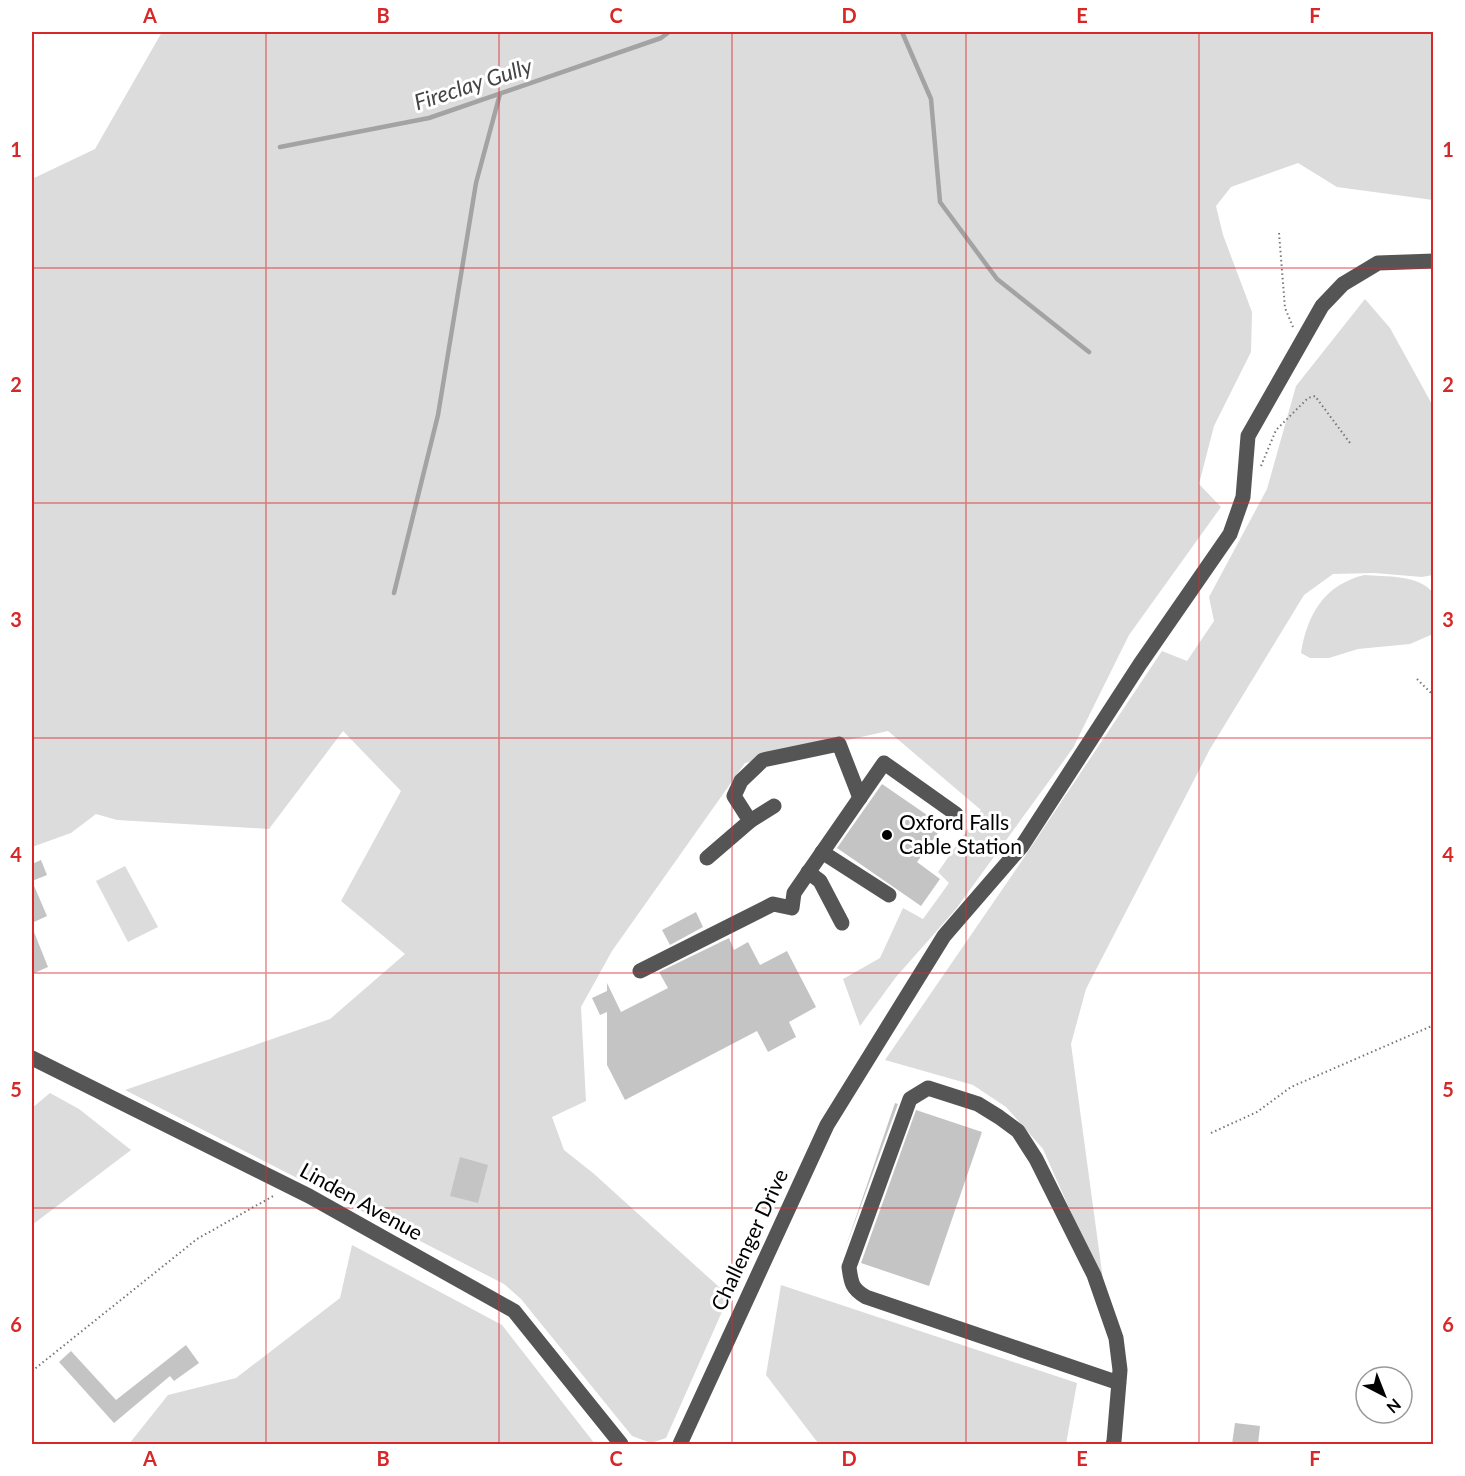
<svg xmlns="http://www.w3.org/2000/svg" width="1465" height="1476" font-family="Lato,sans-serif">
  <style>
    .green { fill: #dcdcdc }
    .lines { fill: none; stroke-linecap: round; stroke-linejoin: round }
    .stream { stroke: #a3a3a3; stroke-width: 4.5 }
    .building { fill: #c4c4c4 }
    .path { stroke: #777; stroke-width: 2; stroke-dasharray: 1.5 3; stroke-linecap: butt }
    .minor { stroke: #555; stroke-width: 15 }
    .grid { fill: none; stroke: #d62828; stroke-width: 1.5; stroke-opacity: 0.55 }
    .poi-dot { fill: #000; stroke: #fff; stroke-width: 2 }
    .labels { text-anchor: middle; stroke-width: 6; stroke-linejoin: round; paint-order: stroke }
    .poi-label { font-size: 21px; fill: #000; stroke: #fff; text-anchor: start }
    .street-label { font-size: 21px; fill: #000; stroke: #fff }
    .water-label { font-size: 22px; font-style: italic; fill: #444; stroke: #fff }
    .neatline { fill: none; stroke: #d62828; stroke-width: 2 }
    .grid-label { font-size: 20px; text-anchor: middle; font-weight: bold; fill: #d62828 }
  </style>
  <rect width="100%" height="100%" fill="#fff"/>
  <!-- green -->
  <g class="green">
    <polygon points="162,32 1433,32 1433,200 1337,187 1298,163 1231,187 1216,206 1223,235 1252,312 1251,352 1214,426 1199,484 1221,507 1129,635 1073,748 956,909 896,977 860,1026 843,979 880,958 903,908 923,919 949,883 938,872 981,810 888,731 745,763 612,951 581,1007 586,1101 552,1117 564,1150 593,1173 729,1296 666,1438 651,1443 632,1436 521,1299 504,1284 125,1090 330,1019 405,954 341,901 401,791 343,731 269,829 117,820 96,814 71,833 32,847 32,179 95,149"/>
    <polygon points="1365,299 1390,328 1433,406 1433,575 1422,577 1374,573 1333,574 1304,595 1210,749 1086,989 1071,1044 1104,1287 1043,1149 1006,1107 973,1085 885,1060 1017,868 1162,651 1187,661 1214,621 1209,597 1267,489 1296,386"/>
    <path d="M 1364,575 C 1385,577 1419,574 1433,593 L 1433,634 L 1410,644 L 1358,649 L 1329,658 L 1310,658 L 1301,653 C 1307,615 1324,585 1364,575 Z"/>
    <polygon points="125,866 158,927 128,942 96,881"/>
    <polygon points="50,1093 79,1109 131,1150 32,1225 32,1108"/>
    <polygon points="352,1245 502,1325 595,1444 129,1444 168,1395 236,1378 340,1298"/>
    <polygon points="781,1285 1077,1383 1066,1444 818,1443 766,1375"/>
  </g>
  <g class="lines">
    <!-- stream -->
    <g class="stream">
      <polyline points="902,32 931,99 940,202 997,279 1089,352"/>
      <polyline points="280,147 429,118 661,38 669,32"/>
      <polyline points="394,593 438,415 476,183 500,94"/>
    </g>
  </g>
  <!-- building -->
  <g class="building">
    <polygon points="882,784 943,826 917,862 940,879 921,906 837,848"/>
    <polygon points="41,860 47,875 32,881 47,916 32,923 32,864"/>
    <polygon points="696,912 703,927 670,945 662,930"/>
    <polygon points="32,927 48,967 32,974"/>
    <polygon points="729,938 734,950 748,942 760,965 787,951 816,1007 789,1022 796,1037 768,1052 757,1031 625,1100 607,1065 607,1012 600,1015 592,998 607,991 607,983 621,1012 668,988 659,972"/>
    <polygon points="895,1103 898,1104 845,1249"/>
    <polygon points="916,1110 982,1132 929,1286 861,1263"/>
    <polygon points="460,1157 488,1165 478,1203 450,1196"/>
    <polygon points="186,1345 199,1363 174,1381 170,1376 114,1423 59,1362 71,1351 116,1400"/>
    <polygon points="1235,1423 1260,1426 1258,1444 1232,1444"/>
  </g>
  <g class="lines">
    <!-- path -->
    <g class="path">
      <polyline points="1279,233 1285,308 1293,327"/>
      <polyline points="1261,466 1276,430 1308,398 1315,396 1350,443"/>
      <polyline points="1417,679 1434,696"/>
      <polyline points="1211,1133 1257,1112 1291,1087 1434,1025"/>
      <polyline points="32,1371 197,1239 275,1195"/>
    </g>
    <!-- minor -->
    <g class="minor">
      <polyline points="750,821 774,806"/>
      <polyline points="822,852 889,895"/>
      <polyline points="707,858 750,821 734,796 741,781 763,760 839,744 860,798"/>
      <polyline points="808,872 820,881 842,923"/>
      <polyline points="640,971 773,904 792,908 794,893 884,763 956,814"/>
      <polyline points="32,1058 309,1196 514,1311 621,1444"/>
      <polyline points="680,1444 827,1125 944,936 1022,846 1140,664 1230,534 1243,497 1248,436 1322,306 1343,284 1378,263 1434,261"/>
      <path d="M 1113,1444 L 1114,1441 L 1120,1370 L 1116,1338 L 1094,1275 L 1036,1159 L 1018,1131 L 999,1117 L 978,1104 L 928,1088 L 910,1099 L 849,1267 C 851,1283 852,1289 866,1297 L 1119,1383"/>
    </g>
  </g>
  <!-- grid -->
  <path class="grid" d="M 266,32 L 266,1444M 499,32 L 499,1444M 732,32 L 732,1444M 966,32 L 966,1444M 1199,32 L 1199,1444M 32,268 L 1434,268M 32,503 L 1434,503M 32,738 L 1434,738M 32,973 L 1434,973M 32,1208 L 1434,1208"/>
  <!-- markers -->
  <circle class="poi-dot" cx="887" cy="835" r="6"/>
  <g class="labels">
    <!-- poi labels -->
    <g class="poi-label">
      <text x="899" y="830">Oxford Falls<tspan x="899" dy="24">Cable Station</tspan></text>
    </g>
    <!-- street labels -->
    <g class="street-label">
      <text transform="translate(361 1202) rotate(29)" y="7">Linden Avenue</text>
      <text transform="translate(750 1240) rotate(-65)" y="7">Challenger Drive</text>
    </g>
    <!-- water labels -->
    <g class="water-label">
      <text transform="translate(473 84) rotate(-18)" y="8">Fireclay Gully</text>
    </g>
  </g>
  <!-- border -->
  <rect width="1465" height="1476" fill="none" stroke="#ffffff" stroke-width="66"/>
  <!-- north arrow -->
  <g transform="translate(1384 1395) rotate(138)"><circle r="28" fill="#ffffff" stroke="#999999" stroke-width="1.5"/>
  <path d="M0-4.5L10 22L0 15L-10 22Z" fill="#000000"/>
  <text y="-9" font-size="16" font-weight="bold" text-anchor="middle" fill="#000000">N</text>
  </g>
  <rect x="33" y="33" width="1399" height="1410" class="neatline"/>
  <g class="grid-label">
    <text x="150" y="23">A</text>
    <text x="383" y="23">B</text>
    <text x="616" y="23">C</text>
    <text x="849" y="23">D</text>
    <text x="1082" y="23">E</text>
    <text x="1315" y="23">F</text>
    <text x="16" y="157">1</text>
    <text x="1448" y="157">1</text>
    <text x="16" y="392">2</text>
    <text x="1448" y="392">2</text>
    <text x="16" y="627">3</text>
    <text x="1448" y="627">3</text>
    <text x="16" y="862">4</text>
    <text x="1448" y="862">4</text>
    <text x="16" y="1097">5</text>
    <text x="1448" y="1097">5</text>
    <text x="16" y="1332">6</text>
    <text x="1448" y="1332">6</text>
    <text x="150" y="1466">A</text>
    <text x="383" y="1466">B</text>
    <text x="616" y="1466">C</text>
    <text x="849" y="1466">D</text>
    <text x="1082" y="1466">E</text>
    <text x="1315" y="1466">F</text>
  </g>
</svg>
